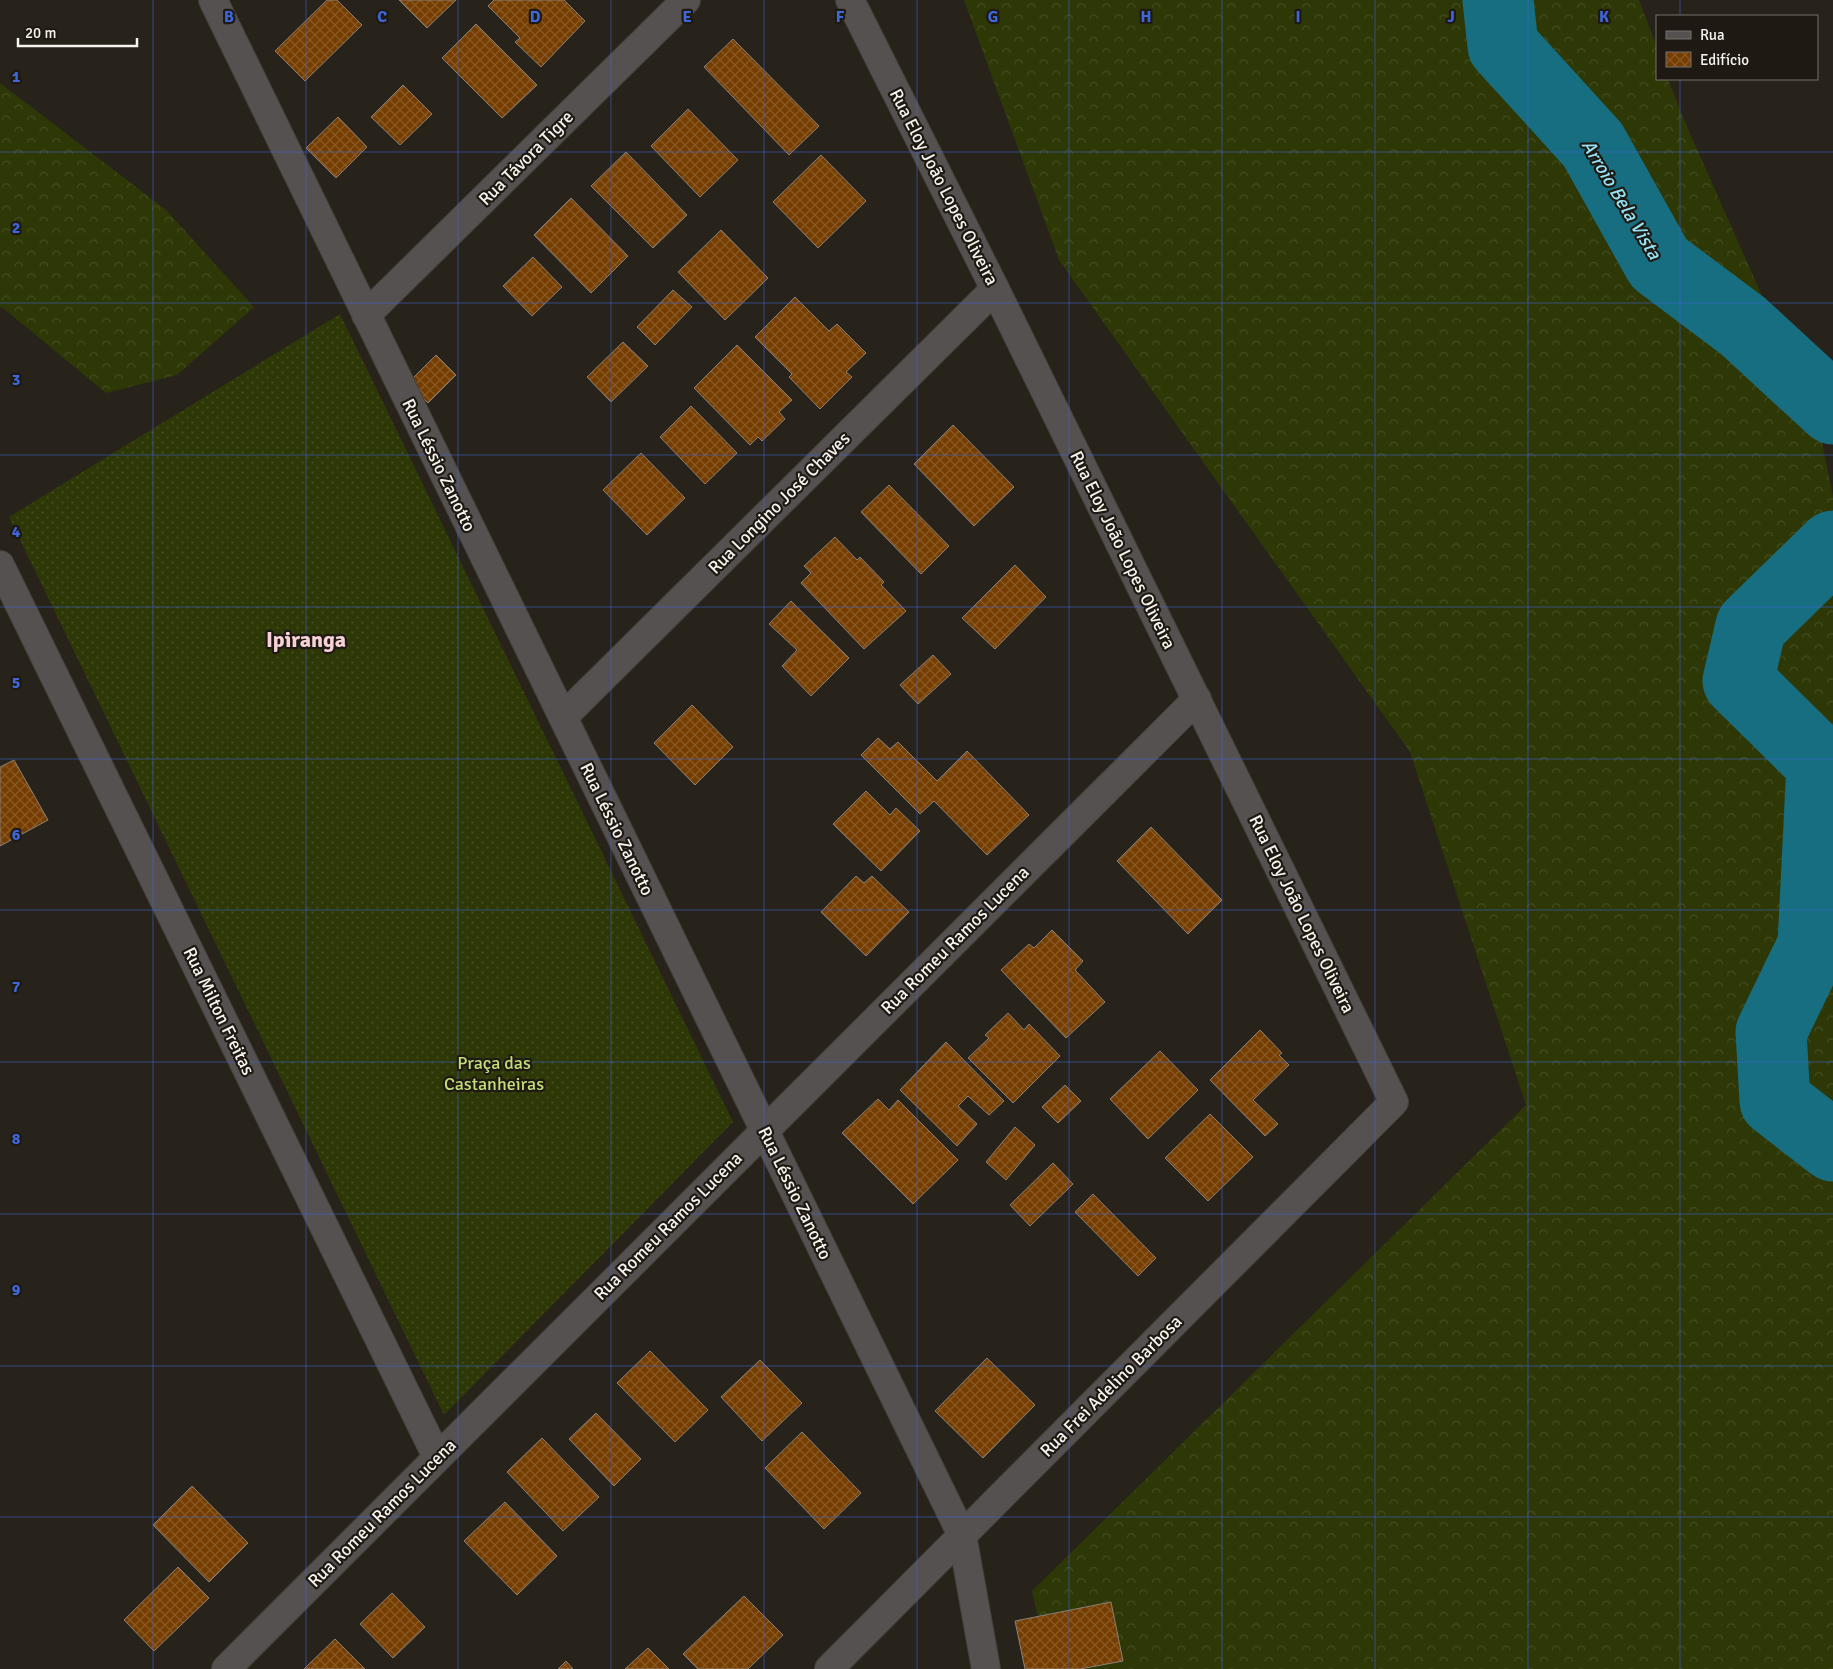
<svg xmlns="http://www.w3.org/2000/svg" width="1833" height="1669" font-family="Signika,sans-serif">
  <style>
    .grass { fill: url(#grass-dots) }
    .forest { fill: url(#forest-crowns) }
    .lines { fill: none; stroke-linecap: round; stroke-linejoin: round }
    .river { stroke: #176e80; stroke-width: 71 }
    .building { fill: url(#building-cross-hatch); stroke: #8a8079 }
    .street-casing { stroke: #444039; stroke-width: 30 }
    .street { stroke: #565151; stroke-width: 28 }
    .grid { fill: none; stroke: #3e67db; stroke-width: 1; stroke-opacity: 0.55 }
    .labels { text-anchor: middle; stroke-width: 4.5; stroke-linejoin: round; paint-order: stroke }
    .street-label { font-size: 18px; fill: #f7f4ef; stroke: #1e1912 }
    .park-label { font-size: 18px; fill: #c3dd77; stroke: #1e1912 }
    .water-label { font-size: 19px; font-style: italic; fill: #97e3f6; stroke: #1e1912 }
    .district-label { font-size: 22px; font-weight: bold; fill: #f6d2d6; stroke: #1e1912 }
    .grid-label { font-size: 16px; text-anchor: middle; font-weight: bold; fill: #3e67db; stroke: #1e1912; stroke-width: 4.5; stroke-linejoin: round; paint-order: stroke }
  </style>
  <defs>
    <pattern id="grass-dots" width="8" height="8" patternUnits="userSpaceOnUse" patternTransform="scale(1.25)"><rect width="8" height="8" fill="#2e3807"/><path d="M2 2h.1M6 6h.1" fill="none" stroke="#434c1f" stroke-width="1.8" stroke-linecap="round"/></pattern>
    <pattern id="forest-crowns" width="20" height="18" patternUnits="userSpaceOnUse" patternTransform="scale(1.25)"><rect width="20" height="18" fill="#2e3807"/><path d="M2 6a3 3 0 1 1 6 0M12 15a3 3 0 1 1 6 0" fill="none" stroke="#434c1f"/></pattern>
    <pattern id="building-cross-hatch" width="8" height="8" patternUnits="userSpaceOnUse" patternTransform="scale(1.25)"><rect width="8" height="8" fill="#753d00"/><path d="M0 0l8 8M0 8l8-8" fill="none" stroke="#895a26"/></pattern>
  </defs>
  <rect width="100%" height="100%" fill="#27231b"/>
  <!-- grass -->
  <polygon class="grass" points="340,314 733,1122 444,1415 9,517"/>
  <!-- forest -->
  <g class="forest">
    <polygon points="964,0 1639,0 1657,47 1657,79 1668,79 1684,120 1818,422 1833,497 1833,1669 1050,1669 1032,1591 1526,1105 1410,752 1059,260"/>
    <polygon points="0,83 166,210 254,307 177,375 106,393 3,308 0,307"/>
  </g>
  <g class="lines">
    <!-- river -->
    <g class="river">
      <polyline points="1498,0 1503,46 1593,145 1659,263 1743,326 1833,409"/>
      <polyline points="1833,546 1751,626 1738,681 1822,764 1813,945 1771,1032 1775,1101 1833,1146"/>
    </g>
  </g>
  <!-- building -->
  <g class="building">
    <polygon points="327,0 337,0 362,25 305,81 275,51"/>
    <polygon points="399,0 456,0 427,28"/>
    <polygon points="494,0 564,0 585,21 541,67 515,42 520,38 488,6"/>
    <polygon points="476,24 537,85 502,118 442,58"/>
    <polygon points="733,39 819,126 789,155 704,67"/>
    <polygon points="403,85 432,114 400,145 371,117"/>
    <polygon points="688,109 738,160 700,197 651,146"/>
    <polygon points="338,117 367,147 336,178 306,148"/>
    <polygon points="626,152 687,215 653,248 591,186"/>
    <polygon points="821,155 866,201 818,248 773,202"/>
    <polygon points="571,198 628,256 591,293 534,235"/>
    <polygon points="721,230 768,278 725,320 678,272"/>
    <polygon points="533,257 562,287 532,316 503,286"/>
    <polygon points="673,290 692,307 655,345 637,327"/>
    <polygon points="795,297 829,331 837,324 866,353 846,372 852,377 820,409 789,377 792,374 755,337"/>
    <polygon points="623,342 648,366 611,402 587,377"/>
    <polygon points="737,345 792,400 779,412 785,419 762,441 758,437 750,445 694,388"/>
    <polygon points="436,355 456,375 428,403 408,383"/>
    <polygon points="691,406 737,453 705,484 660,437"/>
    <polygon points="953,425 1014,487 974,526 914,464"/>
    <polygon points="641,453 685,498 647,535 603,490"/>
    <polygon points="889,485 949,546 921,574 861,512"/>
    <polygon points="835,537 857,560 860,557 884,582 881,585 906,611 864,649 801,583 811,573 804,566"/>
    <polygon points="1015,565 1046,597 995,649 962,618"/>
    <polygon points="791,601 849,658 811,696 782,666 797,650 769,624"/>
    <polygon points="933,655 951,674 918,704 900,685"/>
    <polygon points="692,705 733,747 695,785 654,743"/>
    <polygon points="878,738 890,749 898,742 937,781 967,751 1029,815 987,855 934,801 920,814 861,755"/>
    <polygon points="14,760 48,820 0,846 0,767"/>
    <polygon points="866,791 890,815 896,808 920,831 881,871 833,824"/>
    <polygon points="1151,827 1222,900 1188,934 1117,861"/>
    <polygon points="856,876 864,883 872,876 909,912 866,956 821,912"/>
    <polygon points="1052,930 1083,961 1075,970 1105,1002 1066,1038 1001,970 1029,944 1034,948"/>
    <polygon points="1008,1013 1024,1030 1029,1024 1060,1056 1013,1103 968,1058 989,1038 985,1035"/>
    <polygon points="1260,1030 1282,1053 1279,1055 1289,1065 1253,1100 1278,1124 1265,1136 1210,1080"/>
    <polygon points="946,1042 1004,1101 989,1115 968,1096 958,1106 977,1124 957,1146 900,1090"/>
    <polygon points="1160,1051 1198,1090 1148,1139 1110,1099"/>
    <polygon points="1065,1085 1081,1101 1058,1123 1042,1107"/>
    <polygon points="878,1099 889,1110 898,1100 958,1160 913,1204 842,1133"/>
    <polygon points="1210,1114 1253,1157 1208,1201 1165,1158"/>
    <polygon points="1015,1127 1035,1145 1006,1180 986,1162"/>
    <polygon points="1053,1163 1073,1184 1030,1226 1010,1205"/>
    <polygon points="1093,1194 1156,1258 1138,1276 1075,1212"/>
    <polygon points="650,1351 708,1410 675,1442 617,1383"/>
    <polygon points="987,1358 1035,1405 983,1458 935,1411"/>
    <polygon points="760,1360 802,1403 762,1441 721,1397"/>
    <polygon points="596,1413 641,1459 614,1486 569,1439"/>
    <polygon points="802,1432 861,1493 824,1529 765,1468"/>
    <polygon points="542,1438 599,1497 563,1531 507,1472"/>
    <polygon points="192,1486 248,1543 209,1582 153,1525"/>
    <polygon points="505,1502 557,1556 517,1595 464,1541"/>
    <polygon points="178,1567 209,1598 154,1651 124,1620"/>
    <polygon points="392,1593 425,1627 393,1658 360,1624"/>
    <polygon points="744,1596 783,1635 748,1669 698,1669 683,1654"/>
    <polygon points="1111,1602 1123,1661 1080,1669 1025,1669 1015,1621"/>
    <polygon points="335,1639 365,1669 304,1669"/>
    <polygon points="648,1648 669,1669 625,1669"/>
    <polygon points="566,1661 573,1669 558,1669"/>
  </g>
  <g class="lines">
    <!-- street casing -->
    <g class="street-casing">
      <g id="street">
        <polyline points="213,0 962,1535 986,1669"/>
        <polyline points="366,315 686,0"/>
        <polyline points="0,565 437,1457"/>
        <polyline points="563,717 995,289"/>
        <polyline points="226,1669 1197,699"/>
        <polyline points="829,1669 1394,1102 995,289 850,0"/>
      </g>
    </g>
    <!-- street -->
    <use href="#street" class="street"/>
  </g>
  <!-- grid -->
  <path class="grid" d="M 153,0 L 153,1669M 306,0 L 306,1669M 458,0 L 458,1669M 611,0 L 611,1669M 764,0 L 764,1669M 917,0 L 917,1669M 1069,0 L 1069,1669M 1222,0 L 1222,1669M 1375,0 L 1375,1669M 1528,0 L 1528,1669M 1680,0 L 1680,16M 1680,79 L 1680,1669M 0,152 L 1833,152M 0,303 L 1833,303M 0,455 L 1833,455M 0,607 L 1833,607M 0,759 L 1833,759M 0,910 L 1833,910M 0,1062 L 1833,1062M 0,1214 L 1833,1214M 0,1366 L 1833,1366M 0,1517 L 1833,1517"/>
  <g class="labels">
    <!-- street labels -->
    <g class="street-label">
      <text transform="translate(526 158) rotate(-45)" y="6">Rua Távora Tigre</text>
      <text transform="translate(944 187) rotate(63)" y="6">Rua Eloy João Lopes Oliveira</text>
      <text transform="translate(439 465) rotate(64)" y="6">Rua Léssio Zanotto</text>
      <text transform="translate(779 503) rotate(-45)" y="6">Rua Longino José Chaves</text>
      <text transform="translate(1123 550) rotate(64)" y="6">Rua Eloy João Lopes Oliveira</text>
      <text transform="translate(617 829) rotate(64)" y="6">Rua Léssio Zanotto</text>
      <text transform="translate(1302 914) rotate(64)" y="6">Rua Eloy João Lopes Oliveira</text>
      <text transform="translate(955 940) rotate(-45)" y="6">Rua Romeu Ramos Lucena</text>
      <text transform="translate(219 1011) rotate(64)" y="6">Rua Milton Freitas</text>
      <text transform="translate(795 1193) rotate(64)" y="6">Rua Léssio Zanotto</text>
      <text transform="translate(668 1226) rotate(-45)" y="6">Rua Romeu Ramos Lucena</text>
      <text transform="translate(1111 1386) rotate(-45)" y="6">Rua Frei Adelino Barbosa</text>
      <text transform="translate(382 1513) rotate(-45)" y="6">Rua Romeu Ramos Lucena</text>
    </g>
    <!-- park labels -->
    <g class="park-label">
      <text x="494" y="1069">Praça das<tspan x="494" dy="21">Castanheiras</tspan></text>
    </g>
    <!-- water labels -->
    <g class="water-label">
      <text transform="translate(1622 199) rotate(59)" y="7">Arroio Bela Vista</text>
    </g>
    <!-- district labels -->
    <g class="district-label">
      <text x="306" y="647">Ipiranga</text>
    </g>
  </g>
  <g class="grid-label">
    <text x="229" y="22">B</text>
    <text x="382" y="22">C</text>
    <text x="535" y="22">D</text>
    <text x="687" y="22">E</text>
    <text x="840" y="22">F</text>
    <text x="993" y="22">G</text>
    <text x="1146" y="22">H</text>
    <text x="1298" y="22">I</text>
    <text x="1451" y="22">J</text>
    <text x="1604" y="22">K</text>
    <text x="16" y="82">1</text>
    <text x="16" y="233">2</text>
    <text x="16" y="385">3</text>
    <text x="16" y="537">4</text>
    <text x="16" y="688">5</text>
    <text x="16" y="840">6</text>
    <text x="16" y="992">7</text>
    <text x="16" y="1144">8</text>
    <text x="16" y="1295">9</text>
  </g>
  <!-- legend -->
  <rect x="1656" y="15" width="162" height="65" fill="#1e1912" stroke="#75716a"/>
  <rect x="1666" y="31" width="25" height="8" fill="#565151" stroke="#75716a"/>
  <text x="1700" y="40" font-size="15" fill="#f7f4ef">Rua</text>
  <rect x="1666" y="52" width="25" height="15" fill="url(#building-cross-hatch)" stroke="#75716a"/>
  <text x="1700" y="65" font-size="15" fill="#f7f4ef">Edifício</text>
  <!-- scale -->
  <path d="M18 38v8h119v-8" fill="none" stroke="#f7f4ef" stroke-width="2.5"/>
  <text x="25" y="38" font-size="15" fill="#f7f4ef" stroke="#1e1912" stroke-width="4" paint-order="stroke">20 m</text>
</svg>
